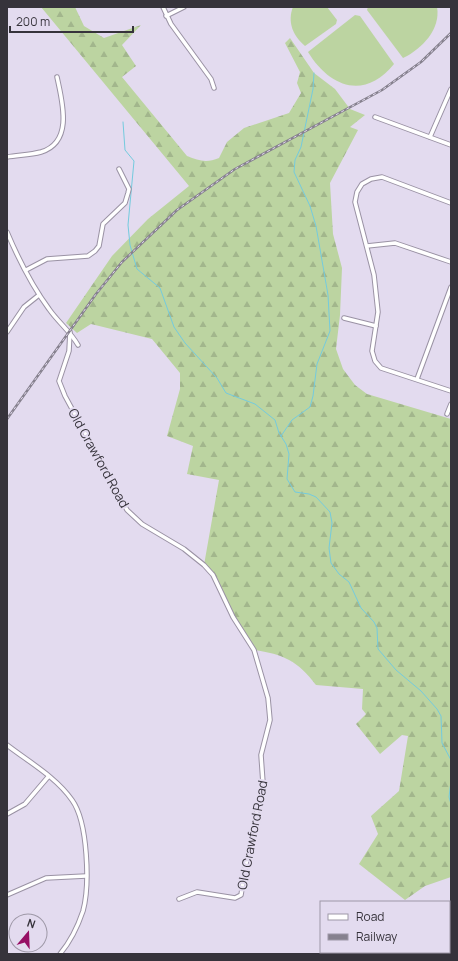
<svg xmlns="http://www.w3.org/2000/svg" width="458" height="961" font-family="Manrope,sans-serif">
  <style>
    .forest { fill: url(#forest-firs) }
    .pitch { fill: #bcd4a1 }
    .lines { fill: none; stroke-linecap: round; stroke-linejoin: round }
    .stream { stroke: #74cbde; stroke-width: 1 }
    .minor-casing { stroke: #9a92a4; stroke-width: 5.5 }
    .minor { stroke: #fff; stroke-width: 3.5 }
    .rail-casing { stroke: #86818e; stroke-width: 2.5 }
    .rail { stroke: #e3dbef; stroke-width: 1; stroke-dasharray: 3; stroke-linecap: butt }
    .labels { text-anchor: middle; stroke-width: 4; stroke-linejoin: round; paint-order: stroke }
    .street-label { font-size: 13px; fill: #36333b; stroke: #e3dbef }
  </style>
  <defs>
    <pattern id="forest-firs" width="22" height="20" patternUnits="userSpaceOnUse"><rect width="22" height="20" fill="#bcd4a1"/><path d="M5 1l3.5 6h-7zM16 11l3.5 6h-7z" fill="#a2b68c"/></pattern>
  </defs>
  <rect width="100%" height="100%" fill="#e3dbef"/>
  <!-- forest -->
  <path class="forest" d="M 41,7 L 75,7 L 84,26 L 104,38 L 141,25 L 122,45 L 136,66 L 122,77 L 187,156 C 199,161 207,163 219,158 L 227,142 L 244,128 L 289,113 L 301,93 L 297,83 L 300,72 L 285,43 L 290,38 L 314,73 L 335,89 L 350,109 L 365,115 L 350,127 L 358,130 L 330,183 L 333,234 L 342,268 L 340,315 L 336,349 L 343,369 L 355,385 L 367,394 L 451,419 L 451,877 L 425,886 L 405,900 L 359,864 L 378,834 L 371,816 L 399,791 L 408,736 L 402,735 L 380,754 L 356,724 L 366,714 L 362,709 L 363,689 L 316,685 C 298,661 283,654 254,650 L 233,617 L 213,575 L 204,565 L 219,480 L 187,474 L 193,446 L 167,436 L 180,389 L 180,373 L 152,339 L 91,324 L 77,333 L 66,323 L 112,256 L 148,219 L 189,186 Z"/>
  <!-- pitch -->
  <g class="pitch">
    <path d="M 293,7 L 327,7 L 337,20 L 336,24 L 305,46 C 293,36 287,22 293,7 Z"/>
    <path d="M 368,7 L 437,7 C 441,29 422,49 403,58 L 367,10 Z"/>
    <path d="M 355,15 L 360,16 L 394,64 C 365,100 330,88 308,52 Z"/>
  </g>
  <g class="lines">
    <!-- stream -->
    <g class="stream">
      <polyline points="123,122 125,150 134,161 128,225 130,245 137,269 160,288 174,327 185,343 217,378 226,393 255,404 275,420 279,433 286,444 289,454 287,479 295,492 309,494 316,497 330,512 332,523 329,548 331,563 339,574 349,582 361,608 374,622 377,628 378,649 396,670 421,691 437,709 441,716 442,743 451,760"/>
      <polyline points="281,436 292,420 310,407 313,396 317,364 330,331 328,295 316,226 310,206 294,172 295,160 301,147 313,89 314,73"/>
      <polyline points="451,781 449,797 451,804"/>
      <polyline points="449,915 451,914"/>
      <polyline points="397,954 400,952"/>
    </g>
    <!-- minor casing -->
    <g class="minor-casing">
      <g id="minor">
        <polyline points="163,7 171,24 211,79 214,88"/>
        <polyline points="166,16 184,7"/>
        <polyline points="375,117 451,145"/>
        <polyline points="430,137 451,89"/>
        <path d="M 7,157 C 18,155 30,155 41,152 C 74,142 62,101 57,77"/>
        <polyline points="451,203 382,177 371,179 362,184 357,192 355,202 374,275 378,312 372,351 375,361 381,368 451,391"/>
        <path d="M 7,232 C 18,258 32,286 49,309 C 58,322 70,331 78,345"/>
        <polyline points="367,246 395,243 451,262"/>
        <polyline points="26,270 47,259 88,256 95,251 99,246 103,224 125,203 128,193 129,189 119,169"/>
        <polyline points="344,318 376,326"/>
        <polyline points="7,332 24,307 39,295"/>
        <polyline points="70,332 69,351 59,381 65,396 127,510 142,524 184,549 204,565 213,575 233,617 254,650 268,698 270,720 261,755 263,783 247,858 241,895 235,898 197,892 179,899"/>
        <polyline points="417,379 451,287"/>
        <polyline points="447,414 451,404"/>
        <path d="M 7,745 C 29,762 56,777 72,800 C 88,822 90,885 83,911 C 78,926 70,942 60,954"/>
        <polyline points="7,814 25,804 48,777"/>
        <polyline points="7,895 46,878 86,876"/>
      </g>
    </g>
    <!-- minor -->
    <use href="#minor" class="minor"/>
    <!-- rail casing -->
    <g class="rail-casing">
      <polyline id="rail" points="7,419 96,294 122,262 177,210 235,169 382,90 421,62 451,33"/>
    </g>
    <!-- rail -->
    <use href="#rail" class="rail"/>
  </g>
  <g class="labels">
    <!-- street labels -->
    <g class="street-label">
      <text transform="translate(99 458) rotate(61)" y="5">Old Crawford Road</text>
      <text transform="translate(252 835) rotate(-79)" y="5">Old Crawford Road</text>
    </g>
  </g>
  <!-- border -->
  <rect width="458" height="961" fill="none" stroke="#36333b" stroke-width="16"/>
  <!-- legend -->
  <rect x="320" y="901" width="130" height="52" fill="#e3dbef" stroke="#9e98a7"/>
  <rect x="328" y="914" width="20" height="6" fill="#ffffff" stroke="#9e98a7"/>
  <text x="356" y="921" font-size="12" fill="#36333b">Road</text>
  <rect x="328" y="934" width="20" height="6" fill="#86818e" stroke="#9e98a7"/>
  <text x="356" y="941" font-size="12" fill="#36333b">Railway</text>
  <!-- north arrow -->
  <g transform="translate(28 933) rotate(19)"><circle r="19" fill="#e3dbef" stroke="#9e98a7"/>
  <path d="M0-3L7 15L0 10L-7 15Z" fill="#970f65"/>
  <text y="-6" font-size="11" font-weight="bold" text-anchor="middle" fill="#36333b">N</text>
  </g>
  <!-- scale -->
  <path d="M10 26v6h123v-6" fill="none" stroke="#36333b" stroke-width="2"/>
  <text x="16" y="26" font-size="12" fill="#36333b" stroke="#e3dbef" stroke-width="3" paint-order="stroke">200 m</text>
</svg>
